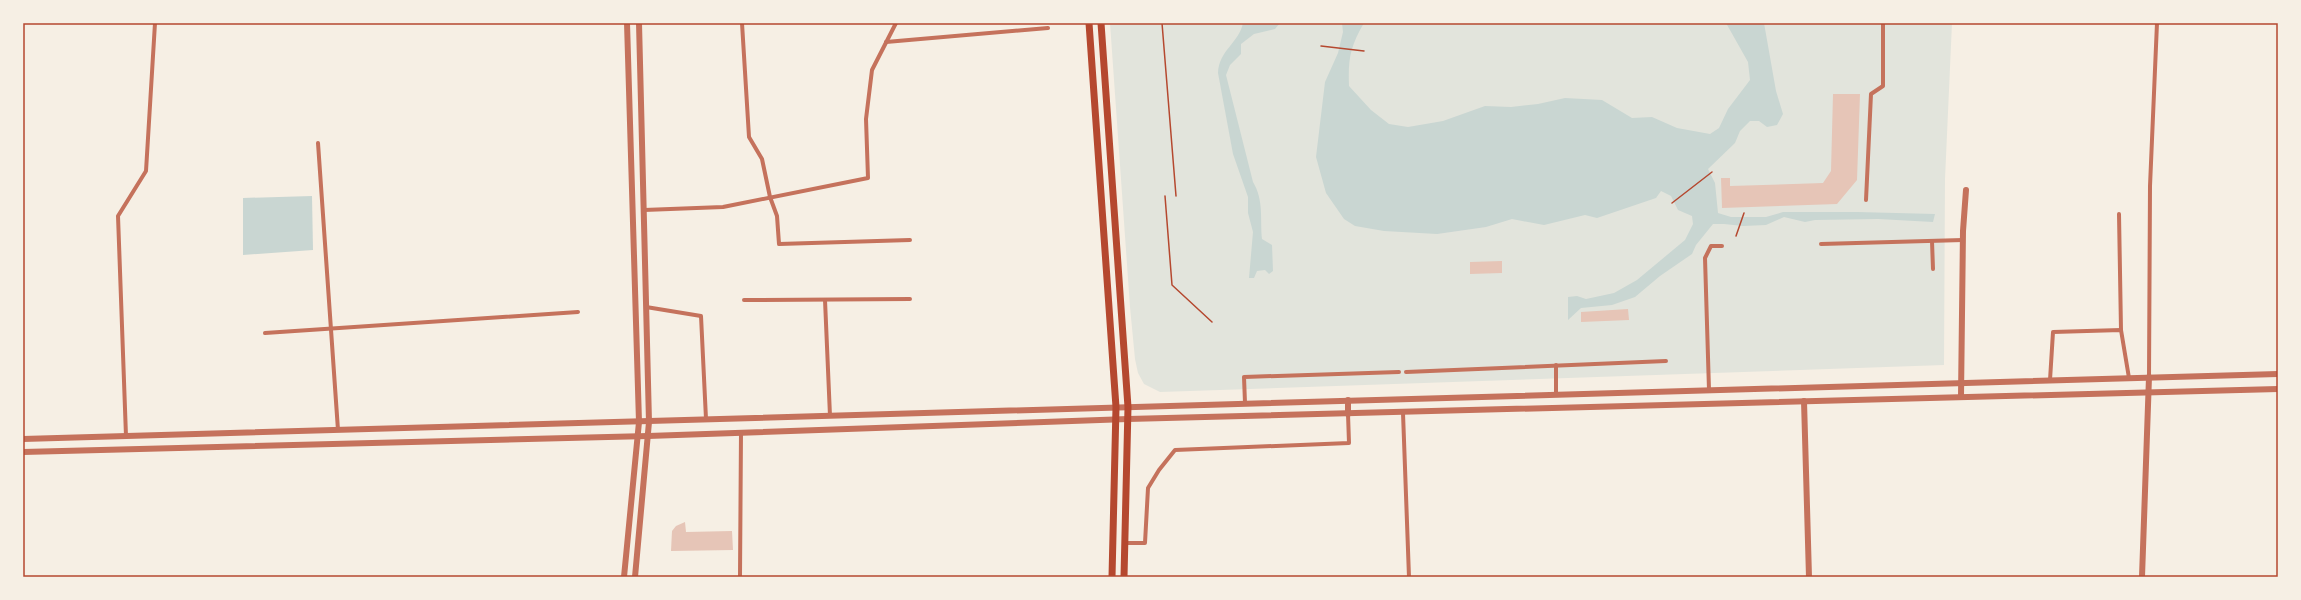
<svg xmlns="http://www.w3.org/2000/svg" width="2301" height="600" font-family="'PT Serif',serif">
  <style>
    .green { fill: #e2e4dc }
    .water { fill: #c9d6d2 }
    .building { fill: #e6c5b7 }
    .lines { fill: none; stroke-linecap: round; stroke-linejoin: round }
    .path { stroke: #b5482f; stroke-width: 1.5 }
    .minor { stroke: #c5725c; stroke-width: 4 }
    .tertiary { stroke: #c5725c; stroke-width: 6 }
    .secondary { stroke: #b5482f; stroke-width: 7 }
    .neatline { fill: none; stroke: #b5482f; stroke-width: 1.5 }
  </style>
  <rect width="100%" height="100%" fill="#f6efe4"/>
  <!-- green -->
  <polygon class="green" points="1110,23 1952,23 1945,179 1944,365 1160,392 1144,384 1138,373 1135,359 1130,307"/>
  <!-- water -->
  <g class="water">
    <path d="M 1243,23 L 1280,23 L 1275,29 L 1254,34 L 1241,44 L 1241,54 L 1230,65 L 1226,75 L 1253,182 C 1264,200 1260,219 1262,239 L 1272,245 L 1273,271 L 1269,274 L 1265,270 L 1257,271 L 1254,278 L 1249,278 L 1253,232 L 1248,213 L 1248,197 L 1233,154 L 1218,73 C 1219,50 1239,43 1243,23 Z"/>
    <path d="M 1342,23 L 1364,23 C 1350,47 1348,59 1349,86 L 1371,110 L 1389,124 L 1408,127 L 1443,121 L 1485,106 L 1511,107 L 1538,104 L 1565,98 L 1602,100 L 1632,118 L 1652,117 L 1677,128 L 1710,134 L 1719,128 L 1728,109 L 1750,80 L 1748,62 L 1726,23 L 1764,23 L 1776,91 L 1783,114 L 1777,125 L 1767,127 L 1759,121 L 1750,121 L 1740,131 L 1735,143 L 1708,169 L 1715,183 L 1718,213 L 1731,217 L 1766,217 L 1783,212 L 1857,212 L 1935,214 L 1933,222 L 1878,219 L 1815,220 L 1805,222 L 1784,217 L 1766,225 L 1743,226 L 1724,224 L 1713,224 L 1696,245 L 1692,254 L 1660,276 L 1635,297 L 1612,305 L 1581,308 L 1568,320 L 1568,297 L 1577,296 L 1586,299 L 1614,293 L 1637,280 L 1685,240 L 1693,224 L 1692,216 L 1678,210 L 1671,196 L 1661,191 L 1656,198 L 1597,218 L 1585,215 L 1544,225 L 1512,219 L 1486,227 L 1437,234 L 1384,231 L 1355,226 L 1344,219 L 1326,193 L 1316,157 L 1325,82 L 1338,53 L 1343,32 Z"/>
    <polygon points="312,196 313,250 243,255 243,198"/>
  </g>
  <!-- building -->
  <g class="building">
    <polygon points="1833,94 1860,94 1857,180 1837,204 1722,208 1721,178 1730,178 1730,186 1823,183 1831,171"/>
    <polygon points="1502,261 1502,273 1470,274 1470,262"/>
    <polygon points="1628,309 1629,320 1581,322 1581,312"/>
    <polygon points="685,522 686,532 732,531 733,550 671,551 672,531 676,526"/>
  </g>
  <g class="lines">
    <!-- path -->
    <g class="path">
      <polyline points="1162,23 1176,196"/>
      <polyline points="1321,46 1364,51"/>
      <polyline points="1165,196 1172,285 1212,322"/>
      <polyline points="1672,203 1712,172"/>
      <polyline points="1736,236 1744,213"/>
    </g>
    <!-- minor -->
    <g class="minor">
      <polyline points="742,23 749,137 762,159 770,197 777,216 779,244 910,240"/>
      <polyline points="886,42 1048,28"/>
      <polyline points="318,143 338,430"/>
      <polyline points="1866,200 1871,94 1883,86 1883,23"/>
      <polyline points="644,210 723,207 868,178 866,119 872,70 896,23"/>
      <polyline points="2119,214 2121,330"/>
      <polyline points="1932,241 1933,269"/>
      <polyline points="1821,244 1963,240"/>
      <polyline points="744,300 910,299"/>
      <polyline points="825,300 830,416"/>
      <polyline points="646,307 701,316 706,419"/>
      <polyline points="265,333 578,312"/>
      <polyline points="1556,365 1556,395"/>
      <polyline points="1406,372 1666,361"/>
      <polyline points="2149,377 2150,186 2157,23"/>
      <polyline points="2050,380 2053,332 2121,330 2129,378"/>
      <polyline points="1709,390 1705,258 1711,246 1722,246"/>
      <polyline points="1245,403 1244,377 1399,372"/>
      <polyline points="1403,413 1409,577"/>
      <polyline points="126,436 118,216 146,171 155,23"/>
      <polyline points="1125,543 1145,543 1148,488 1159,470 1175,450 1349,443 1348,414"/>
      <polyline points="740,577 741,432"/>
    </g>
    <!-- tertiary -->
    <g class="tertiary">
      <polyline points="1961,397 1963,231 1966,190"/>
      <polyline points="1348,400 1348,414"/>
      <polyline points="1804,401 1809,577"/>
      <polyline points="23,439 2278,374"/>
      <polyline points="23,452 648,436 1128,419 2278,389"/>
      <polyline points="624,577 639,422 627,23"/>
      <polyline points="635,577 649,422 639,23"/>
      <polyline points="2142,577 2149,377"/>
    </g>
    <!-- secondary -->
    <g class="secondary">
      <polyline points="1089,23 1116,407 1112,577"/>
      <polyline points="1101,23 1128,407 1124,577"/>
    </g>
  </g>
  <!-- border -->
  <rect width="2301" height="600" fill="none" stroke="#f6efe4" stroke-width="48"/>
  <rect x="24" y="24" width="2253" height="552" class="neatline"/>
</svg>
